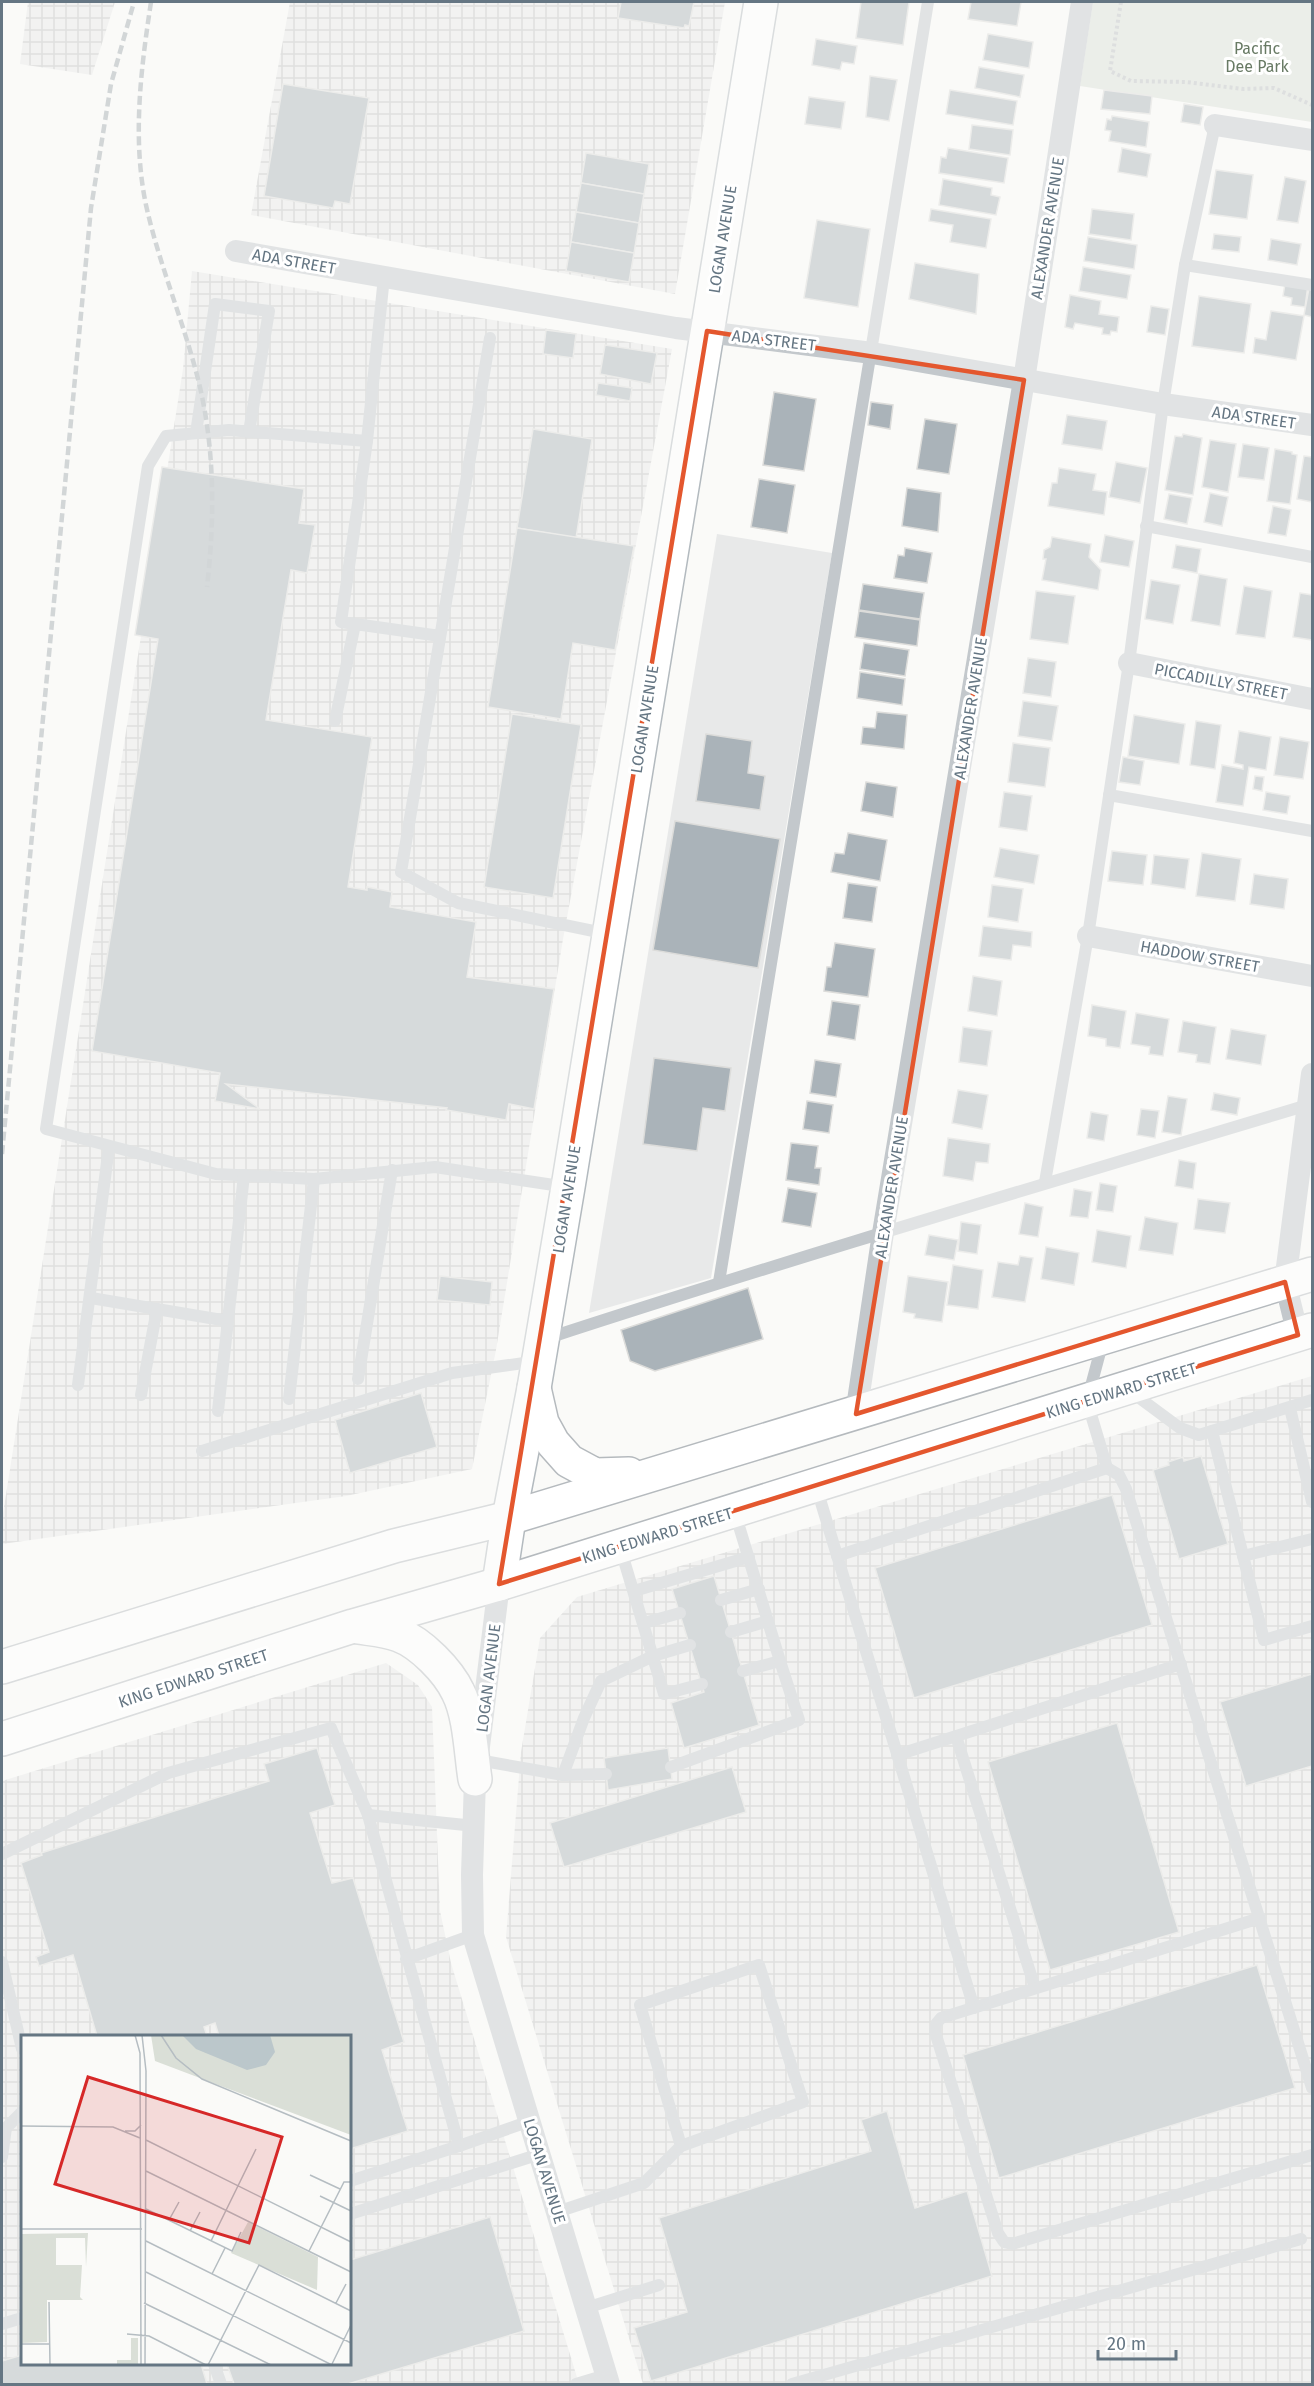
<svg xmlns="http://www.w3.org/2000/svg" width="1314" height="2386" font-family="'Fira Sans',sans-serif">
  <style>
    .built { fill: #e8e9e9 }
    .industrial { fill: url(#industrial-grid); fill-rule: evenodd }
    .green { fill: #dadfd7 }
    .building { fill: #aab3b9; stroke: #dcdcda; stroke-width: 1.5 }
    .lines { fill: none; stroke-linecap: round; stroke-linejoin: round }
    .secondary-casing { stroke: #b3babf; stroke-width: 36 }
    .primary-casing { stroke: #b5babe; stroke-width: 36 }
    .path { stroke: #bbbfc2; stroke-width: 4; stroke-dasharray: 3 3; stroke-linecap: butt }
    .lane { stroke: #c3c8cc; stroke-width: 12 }
    .street { stroke: #c3c8cc; stroke-width: 22 }
    .secondary { stroke: #fff; stroke-width: 33 }
    .primary { stroke: #fff; stroke-width: 33 }
    .rail { stroke: #a2aab0; stroke-width: 4.5; stroke-dasharray: 9 4.5; stroke-linecap: butt }
    .marked { fill: none; stroke: #e4572e; stroke-width: 4.5; stroke-linejoin: round }
    .labels { text-anchor: middle; stroke-width: 6; stroke-linejoin: round; paint-order: stroke }
    .park-label { font-size: 16px; fill: #687a64; stroke: #fff }
    .street-label { font-size: 16px; fill: #657683; stroke: #fff }
    .inset-road { fill: none; stroke: #b5bdc2; stroke-width: 1.5 }
    .view { fill: #d62828; fill-opacity: 0.15; stroke: #d62828; stroke-width: 3 }
    .inset-edge { fill: none; stroke: #657683; stroke-width: 3 }
  </style>
  <defs>
    <pattern id="industrial-grid" width="8" height="8" patternUnits="userSpaceOnUse" patternTransform="scale(1.5)"><rect width="8" height="8" fill="#e8e9e9"/><path d="M0 4h8M4 0v8" fill="none" stroke="#c0c1c2"/></pattern>
  </defs>
  <rect width="100%" height="100%" fill="#fafaf8"/>
  <!-- built -->
  <polygon class="built" points="717,534 832,553 711,1278 589,1313"/>
  <!-- industrial -->
  <g class="industrial">
    <polygon points="28,2 115,2 92,75 20,64"/>
    <polygon points="290,2 725,2 675,294 251,215"/>
    <polygon points="192,271 672,349 563,939 496,1350 472,1469 346,1496 2,1544 2,1520 183,369"/>
    <polygon points="1312,1376 1312,2384 643,2384 506,1937 521,1752 540,1638 577,1597"/>
    <path d="M 386,1663 L 418,1685 L 432,1707 L 440,1911 L 451,1963 L 579,2384 L 2,2384 L 2,1781 ZM 22,2036 L 350,2036 L 350,2364 L 22,2364 Z"/>
  </g>
  <!-- green -->
  <polygon class="green" points="1093,2 1312,2 1312,122 1080,86"/>
  <!-- building -->
  <g class="building">
    <polygon points="621,2 694,2 689,26 685,25 684,28 618,18"/>
    <polygon points="861,2 909,2 903,45 856,38"/>
    <polygon points="971,2 1021,2 1017,26 968,19"/>
    <polygon points="988,34 1033,42 1029,68 983,60"/>
    <polygon points="816,39 857,46 854,64 842,62 840,70 812,65"/>
    <polygon points="979,67 1024,75 1020,97 975,88"/>
    <polygon points="870,76 897,80 889,121 866,117"/>
    <polygon points="283,84 369,98 350,204 335,201 333,208 264,196"/>
    <polygon points="950,90 1017,101 1013,125 946,114"/>
    <polygon points="1104,90 1152,96 1150,114 1101,109"/>
    <polygon points="809,97 845,102 841,129 805,124"/>
    <polygon points="1184,104 1203,107 1200,125 1181,122"/>
    <polygon points="1112,116 1149,122 1146,147 1109,141 1111,131 1105,130 1107,119 1111,120"/>
    <polygon points="972,125 1013,130 1010,155 969,149"/>
    <polygon points="948,148 1008,158 1004,183 939,173 941,157 946,158"/>
    <polygon points="1122,148 1151,154 1147,177 1118,172"/>
    <polygon points="586,153 649,164 644,194 581,183"/>
    <polygon points="1216,170 1253,175 1247,219 1209,214"/>
    <polygon points="1285,177 1306,181 1298,223 1277,220"/>
    <polygon points="943,179 992,188 991,195 1000,197 996,215 939,205"/>
    <polygon points="581,183 644,194 639,223 576,212"/>
    <polygon points="931,209 991,219 986,248 950,242 953,225 929,221"/>
    <polygon points="1092,209 1134,214 1131,240 1089,234"/>
    <polygon points="576,212 639,223 634,253 571,242"/>
    <polygon points="817,220 870,229 858,307 804,298"/>
    <polygon points="1214,234 1241,237 1239,252 1212,249"/>
    <polygon points="1088,237 1137,245 1134,269 1084,261"/>
    <polygon points="1271,239 1301,244 1297,265 1268,260"/>
    <polygon points="571,242 634,253 629,282 566,271"/>
    <polygon points="915,263 979,274 976,314 909,299"/>
    <polygon points="1083,267 1131,275 1127,299 1079,291"/>
    <polygon points="1285,284 1308,285 1305,307 1291,305 1292,298 1283,296"/>
    <polygon points="1309,288 1312,289 1312,317 1304,315"/>
    <polygon points="1070,295 1101,301 1099,314 1119,317 1117,332 1111,331 1110,335 1102,334 1103,328 1075,323 1073,329 1065,327"/>
    <polygon points="1199,296 1251,304 1244,353 1192,346"/>
    <polygon points="1151,306 1169,309 1165,335 1147,332"/>
    <polygon points="1271,311 1304,316 1296,360 1253,353 1255,338 1266,340"/>
    <polygon points="546,330 576,334 573,358 543,354"/>
    <polygon points="605,345 657,353 651,384 600,374"/>
    <polygon points="598,383 632,388 630,401 596,395"/>
    <polygon points="774,392 816,399 804,471 763,465"/>
    <polygon points="871,402 893,405 890,429 868,425"/>
    <polygon points="1067,415 1107,421 1102,450 1062,444"/>
    <polygon points="925,419 957,424 949,474 917,469"/>
    <polygon points="533,429 592,439 576,538 517,528"/>
    <polygon points="1183,434 1202,438 1193,495 1165,490 1175,436 1182,437"/>
    <polygon points="1210,440 1236,444 1228,492 1202,487"/>
    <polygon points="1243,444 1269,448 1264,480 1238,477"/>
    <polygon points="1275,449 1292,452 1292,454 1297,455 1290,504 1267,501"/>
    <polygon points="1304,456 1312,457 1312,502 1297,499"/>
    <polygon points="1116,462 1147,468 1140,503 1109,497"/>
    <polygon points="162,467 304,489 299,523 315,525 307,573 291,570 266,720 372,737 348,887 367,890 367,887 392,892 390,907 476,922 467,977 554,989 534,1109 509,1104 506,1120 446,1110 447,1108 226,1084 260,1109 215,1101 220,1073 92,1051 158,639 135,635"/>
    <polygon points="1059,468 1096,474 1093,490 1107,492 1104,515 1048,506 1052,483 1057,483"/>
    <polygon points="759,479 795,485 787,533 751,527"/>
    <polygon points="907,488 941,493 938,532 902,526"/>
    <polygon points="1210,493 1228,497 1222,526 1204,522"/>
    <polygon points="1169,494 1192,498 1187,524 1164,519"/>
    <polygon points="1273,506 1291,510 1286,536 1268,533"/>
    <polygon points="517,528 634,546 615,650 573,643 561,719 488,707"/>
    <polygon points="1105,535 1134,541 1129,567 1100,562"/>
    <polygon points="1052,537 1091,544 1089,557 1101,570 1098,590 1042,580 1046,559 1043,559 1044,550 1050,547"/>
    <polygon points="1176,545 1201,549 1197,573 1172,568"/>
    <polygon points="905,548 932,553 927,583 894,578 898,555 904,556"/>
    <polygon points="1199,574 1227,579 1220,626 1191,621"/>
    <polygon points="1151,580 1180,585 1173,624 1145,619"/>
    <polygon points="863,584 924,593 920,619 859,610"/>
    <polygon points="1244,586 1272,591 1265,638 1236,634"/>
    <polygon points="1036,591 1075,596 1068,644 1030,639"/>
    <polygon points="1300,593 1312,595 1312,640 1293,637"/>
    <polygon points="859,611 920,620 917,646 855,637"/>
    <polygon points="864,643 909,650 905,676 860,669"/>
    <polygon points="1028,658 1056,662 1051,697 1023,693"/>
    <polygon points="860,672 905,679 902,705 857,698"/>
    <polygon points="1023,701 1058,706 1052,741 1018,736"/>
    <polygon points="877,712 907,715 904,749 861,744 863,727 875,728"/>
    <polygon points="512,714 581,725 553,898 484,887"/>
    <polygon points="1134,715 1185,724 1179,764 1128,756"/>
    <polygon points="1196,721 1221,725 1215,769 1190,765"/>
    <polygon points="1239,731 1271,737 1266,770 1249,767 1243,806 1216,802 1222,765 1243,769 1243,765 1234,763"/>
    <polygon points="706,734 752,741 748,773 765,776 760,810 696,801"/>
    <polygon points="1280,737 1309,742 1303,779 1274,775"/>
    <polygon points="1013,743 1050,748 1045,787 1008,782"/>
    <polygon points="1123,757 1144,761 1140,785 1119,782"/>
    <polygon points="1255,776 1264,777 1262,791 1253,789"/>
    <polygon points="866,782 897,787 893,817 861,811"/>
    <polygon points="1004,792 1032,796 1027,831 999,827"/>
    <polygon points="1266,792 1290,796 1287,814 1263,810"/>
    <polygon points="675,821 780,839 758,968 653,950"/>
    <polygon points="848,833 887,840 880,881 831,872 835,853 844,854"/>
    <polygon points="1000,848 1039,855 1034,884 994,877"/>
    <polygon points="1112,851 1147,855 1143,885 1108,881"/>
    <polygon points="1202,853 1241,859 1235,901 1196,896"/>
    <polygon points="1154,855 1189,859 1185,889 1151,884"/>
    <polygon points="1254,874 1288,879 1284,909 1250,904"/>
    <polygon points="848,883 877,887 872,922 843,918"/>
    <polygon points="992,885 1023,889 1018,922 988,917"/>
    <polygon points="983,926 1032,932 1031,947 1013,945 1011,960 979,956"/>
    <polygon points="835,943 875,949 868,997 824,991 827,967 831,967"/>
    <polygon points="973,976 1002,981 997,1016 968,1011"/>
    <polygon points="832,1001 860,1005 855,1040 827,1035"/>
    <polygon points="1092,1005 1126,1011 1120,1048 1106,1046 1106,1039 1088,1036"/>
    <polygon points="1136,1013 1169,1019 1163,1056 1149,1054 1150,1047 1131,1044"/>
    <polygon points="1183,1021 1216,1027 1210,1064 1196,1062 1197,1055 1178,1052"/>
    <polygon points="963,1027 992,1031 987,1066 959,1062"/>
    <polygon points="1231,1029 1266,1035 1261,1065 1226,1059"/>
    <polygon points="654,1058 731,1068 725,1111 703,1108 697,1151 643,1144"/>
    <polygon points="815,1060 841,1064 836,1097 810,1093"/>
    <polygon points="958,1090 988,1095 982,1129 952,1123"/>
    <polygon points="1214,1093 1240,1098 1237,1115 1211,1110"/>
    <polygon points="1168,1096 1187,1099 1181,1135 1162,1132"/>
    <polygon points="807,1101 833,1105 829,1133 803,1129"/>
    <polygon points="1141,1109 1159,1111 1155,1138 1137,1135"/>
    <polygon points="1091,1112 1108,1115 1104,1141 1087,1138"/>
    <polygon points="948,1138 990,1144 988,1163 976,1162 973,1181 943,1176"/>
    <polygon points="791,1143 818,1146 815,1168 821,1168 819,1185 786,1180"/>
    <polygon points="1179,1160 1196,1163 1193,1189 1175,1186"/>
    <polygon points="1100,1183 1117,1186 1113,1212 1096,1210"/>
    <polygon points="788,1188 817,1193 811,1227 782,1222"/>
    <polygon points="1074,1189 1092,1192 1088,1218 1070,1216"/>
    <polygon points="1198,1199 1230,1203 1225,1233 1194,1229"/>
    <polygon points="1025,1203 1043,1207 1038,1237 1019,1234"/>
    <polygon points="1145,1217 1178,1223 1173,1255 1139,1250"/>
    <polygon points="961,1222 981,1225 977,1254 958,1251"/>
    <polygon points="1097,1230 1131,1236 1126,1268 1092,1262"/>
    <polygon points="929,1235 958,1240 954,1260 925,1255"/>
    <polygon points="1046,1247 1079,1253 1074,1285 1041,1279"/>
    <polygon points="1020,1256 1033,1258 1025,1302 992,1297 998,1262 1018,1265"/>
    <polygon points="953,1265 983,1270 978,1309 947,1305"/>
    <polygon points="440,1276 492,1282 490,1305 437,1300"/>
    <polygon points="908,1276 948,1282 942,1322 914,1318 915,1314 903,1312"/>
    <polygon points="748,1288 763,1339 655,1371 630,1361 621,1330"/>
    <polygon points="421,1393 437,1447 350,1473 335,1420"/>
    <polygon points="1201,1456 1228,1544 1179,1559 1153,1470 1169,1465 1168,1462 1183,1457 1184,1461"/>
    <polygon points="1112,1495 1152,1625 914,1698 875,1568"/>
    <polygon points="714,1576 759,1725 684,1748 671,1703 704,1692 672,1589"/>
    <polygon points="1312,1674 1312,1766 1246,1786 1220,1702"/>
    <polygon points="1117,1723 1179,1932 1050,1970 988,1762"/>
    <polygon points="317,1748 335,1805 310,1813 332,1883 353,1878 404,2042 382,2050 408,2131 350,2149 350,2036 219,2036 215,2023 204,2027 207,2036 97,2036 73,1955 39,1966 36,1957 49,1952 21,1863 42,1855 41,1853 269,1781 264,1764"/>
    <polygon points="668,1748 672,1779 608,1790 604,1758"/>
    <polygon points="732,1767 746,1812 564,1867 550,1823"/>
    <polygon points="1257,1965 1295,2088 999,2178 963,2055"/>
    <polygon points="887,2111 915,2208 967,2191 992,2276 651,2381 634,2328 687,2312 659,2218 871,2151 861,2120"/>
    <polygon points="490,2217 524,2331 348,2384 234,2384 227,2364 350,2364 350,2260"/>
    <polygon points="22,2355 22,2364 201,2364 207,2384 2,2384 2,2361"/>
  </g>
  <g class="lines">
    <!-- secondary casing -->
    <g class="secondary-casing">
      <polyline id="secondary" points="499,1584 509,1518 534,1388 568,1187 761,2"/>
    </g>
    <!-- primary casing -->
    <g class="primary-casing">
      <g id="primary">
        <polyline points="534,1388 542,1423 553,1443 569,1461 595,1475 629,1474"/>
        <path d="M 358,1627 C 371,1629 386,1630 399,1635 C 421,1643 448,1671 458,1692 C 470,1715 471,1754 475,1779"/>
        <polyline points="2,1667 394,1546 509,1518 1312,1274"/>
        <polyline points="2,1739 353,1626 499,1584 1312,1330"/>
      </g>
    </g>
    <!-- path -->
    <polyline class="path" points="1121,2 1110,71 1131,81 1186,82 1243,89 1274,88 1312,105"/>
    <!-- lane -->
    <g class="lane">
      <polyline points="1185,265 1312,285"/>
      <polyline points="384,277 367,441 229,430 166,436 148,466 46,1129 216,1174 314,1179 435,1167 567,1187"/>
      <polyline points="490,338 401,872 458,903 608,934"/>
      <polyline points="196,433 215,304 269,311 249,432"/>
      <polyline points="367,441 341,622 440,636"/>
      <polyline points="1146,526 1312,557"/>
      <polyline points="335,721 355,624"/>
      <polyline points="1109,795 1312,831"/>
      <polyline points="1045,1182 1088,936 1129,663 1163,404 1185,265 1215,125"/>
      <polyline points="719,1282 928,2"/>
      <polyline points="91,1298 228,1321"/>
      <path d="M 545,1339 C 799,1256 1055,1181 1311,1104"/>
      <polyline points="358,1379 392,1170"/>
      <polyline points="78,1385 109,1147"/>
      <polyline points="1130,1391 1180,1428 1199,1435 1312,1400"/>
      <polyline points="141,1395 157,1309"/>
      <polyline points="289,1399 314,1179"/>
      <polyline points="1290,1408 1312,1502"/>
      <polyline points="218,1411 244,1175"/>
      <polyline points="1212,1431 1264,1640 1312,1626"/>
      <polyline points="202,1451 452,1373 538,1361"/>
      <polyline points="1107,1468 1119,1475 1126,1489 1312,2088"/>
      <polyline points="816,1486 974,2008"/>
      <polyline points="735,1513 780,1661 743,1671"/>
      <polyline points="620,1547 664,1694 702,1684"/>
      <polyline points="837,1556 1107,1468 1087,1401 1103,1341"/>
      <polyline points="1243,1556 1312,1539"/>
      <polyline points="634,1591 749,1557"/>
      <polyline points="721,1600 759,1589"/>
      <polyline points="644,1623 680,1613"/>
      <polyline points="731,1632 768,1621"/>
      <polyline points="956,1736 1035,1988"/>
      <polyline points="897,1755 1181,1664"/>
      <polyline points="478,1760 563,1775 584,1718 601,1681 653,1656 690,1645"/>
      <polyline points="671,1767 799,1720 780,1661"/>
      <polyline points="563,1775 606,1774"/>
      <polyline points="368,1815 475,1826"/>
      <polyline points="2,1854 168,1773 331,1728 368,1815 459,2146 530,2121"/>
      <polyline points="1260,1918 941,2018 936,2024 935,2032 998,2233 1004,2242 1012,2244 1312,2155"/>
      <polyline points="406,1959 473,1935"/>
      <polyline points="2,1962 22,2049"/>
      <polyline points="2,2157 6,2128 22,2112"/>
      <polyline points="350,2181 459,2146"/>
      <polyline points="557,2212 644,2183 681,2146 640,2005 759,1965 803,2102 681,2146"/>
      <polyline points="350,2214 540,2154"/>
      <polyline points="586,2308 659,2285"/>
      <polyline points="2,2324 22,2318"/>
      <polyline points="214,2364 221,2384"/>
      <polyline points="576,2384 606,2375"/>
      <polyline points="792,2384 1301,2239"/>
    </g>
    <!-- street -->
    <g class="street">
      <polyline points="1215,125 1312,140"/>
      <polyline points="236,251 676,328 872,353 1163,404 1312,425"/>
      <polyline points="1129,663 1312,699"/>
      <polyline points="1088,936 1312,976"/>
      <polyline points="1298,1335 1285,1282 1312,1074"/>
      <polyline points="856,1414 883,1233 1024,380 1082,2"/>
      <polyline points="499,1584 475,1779 472,1875 473,1935 609,2384"/>
    </g>
    <!-- secondary -->
    <use href="#secondary" class="secondary"/>
    <!-- primary -->
    <use href="#primary" class="primary"/>
    <!-- rail -->
    <g class="rail">
      <path d="M 151,2 C 141,68 132,138 146,205 C 159,264 183,320 198,379 C 215,447 215,517 207,587"/>
      <polyline points="2,1154 91,208 111,84 134,2"/>
    </g>
  </g>
  <!-- marked area -->
  <path d="M0 0H1314V2386H0ZM 707,331 L 1024,380 L 856,1414 L 1285,1282 L 1298,1335 L 499,1584 Z" fill="#fafaf8" fill-opacity=".55" fill-rule="evenodd"/>
  <path class="marked" d="M 707,331 L 1024,380 L 856,1414 L 1285,1282 L 1298,1335 L 499,1584 Z"/>
  <g class="labels">
    <!-- park labels -->
    <g class="park-label">
      <text x="1257" y="54">Pacific<tspan x="1257" dy="18">Dee Park</tspan></text>
    </g>
    <!-- street labels -->
    <g class="street-label">
      <text transform="translate(1047 228) rotate(-81)" y="6">ALEXANDER AVENUE</text>
      <text transform="translate(722 239) rotate(-81)" y="6">LOGAN AVENUE</text>
      <text transform="translate(294 261) rotate(10)" y="6">ADA STREET</text>
      <text transform="translate(774 340) rotate(7)" y="6">ADA STREET</text>
      <text transform="translate(1254 417) rotate(8)" y="6">ADA STREET</text>
      <text transform="translate(1221 681) rotate(11)" y="6">PICCADILLY STREET</text>
      <text transform="translate(970 708) rotate(-81)" y="6">ALEXANDER AVENUE</text>
      <text transform="translate(644 719) rotate(-81)" y="6">LOGAN AVENUE</text>
      <text transform="translate(1200 956) rotate(10)" y="6">HADDOW STREET</text>
      <text transform="translate(891 1187) rotate(-81)" y="6">ALEXANDER AVENUE</text>
      <text transform="translate(566 1199) rotate(-81)" y="6">LOGAN AVENUE</text>
      <text transform="translate(1121 1390) rotate(-17)" y="6">KING EDWARD STREET</text>
      <text transform="translate(657 1535) rotate(-17)" y="6">KING EDWARD STREET</text>
      <text transform="translate(193 1678) rotate(-18)" y="6">KING EDWARD STREET</text>
      <text transform="translate(488 1678) rotate(-83)" y="6">LOGAN AVENUE</text>
      <text transform="translate(545 2171) rotate(73)" y="6">LOGAN AVENUE</text>
    </g>
  </g>
  <!-- overview -->
  <g transform="translate(21 2035)">
    <rect width="330" height="330" fill="#fafaf8"/>
    <path d="M 130,0 L 330,0 L 330,100 L 134,26 ZM 227,187 L 297,222 L 296,255 L 210,218 ZM 67,198 L 65,232 L 64,203 L 35,203 L 35,230 L 61,230 L 59,262 L 62,265 L 26,265 L 26,307 L 0,308 L 0,199 ZM 110,303 L 117,303 L 117,330 L 96,330 L 96,325 L 110,325 Z" fill="#dadfd7"/>
    <path d="M 161,0 L 249,0 L 254,17 L 245,30 L 226,35 L 175,14 Z" fill="#bbc7cb"/>
    <path class="inset-road" d="M 114,0 L 119,18 L 120,330M 121,0 L 125,36 L 124,330M 140,0 L 155,23 L 181,44 L 330,106M 0,91 L 92,92 L 119,103M 104,96 L 114,96 L 120,90M 125,105 L 330,207M 125,136 L 330,237M 289,140 L 319,154M 299,161 L 330,176M 125,174 L 211,216 L 220,197M 148,185 L 158,167M 0,194 L 121,194M 169,196 L 179,177M 125,206 L 330,308M 190,206 L 235,114M 288,216 L 323,147 L 330,147M 125,237 L 311,330M 191,239 L 204,213M 28,267 L 29,330M 123,268 L 250,330M 315,268 L 325,249M 106,299 L 128,301 L 185,330M 0,309 L 29,309M 311,329 L 330,290M 187,330 L 238,230 L 330,276"/>
    <path class="view" d="M 67,42 L 261,102 L 228,208 L 34,149 Z"/>
    <rect width="330" height="330" class="inset-edge"/>
  </g>
  <!-- border -->
  <rect width="1314" height="2386" fill="none" stroke="#657683" stroke-width="6"/>
  <!-- scale -->
  <path d="M1098 2350v9h78v-9" fill="none" stroke="#657683" stroke-width="3"/>
  <text x="1107" y="2350" font-size="18" fill="#657683" stroke="#ffffff" stroke-width="4.5" paint-order="stroke">20 m</text>
</svg>
